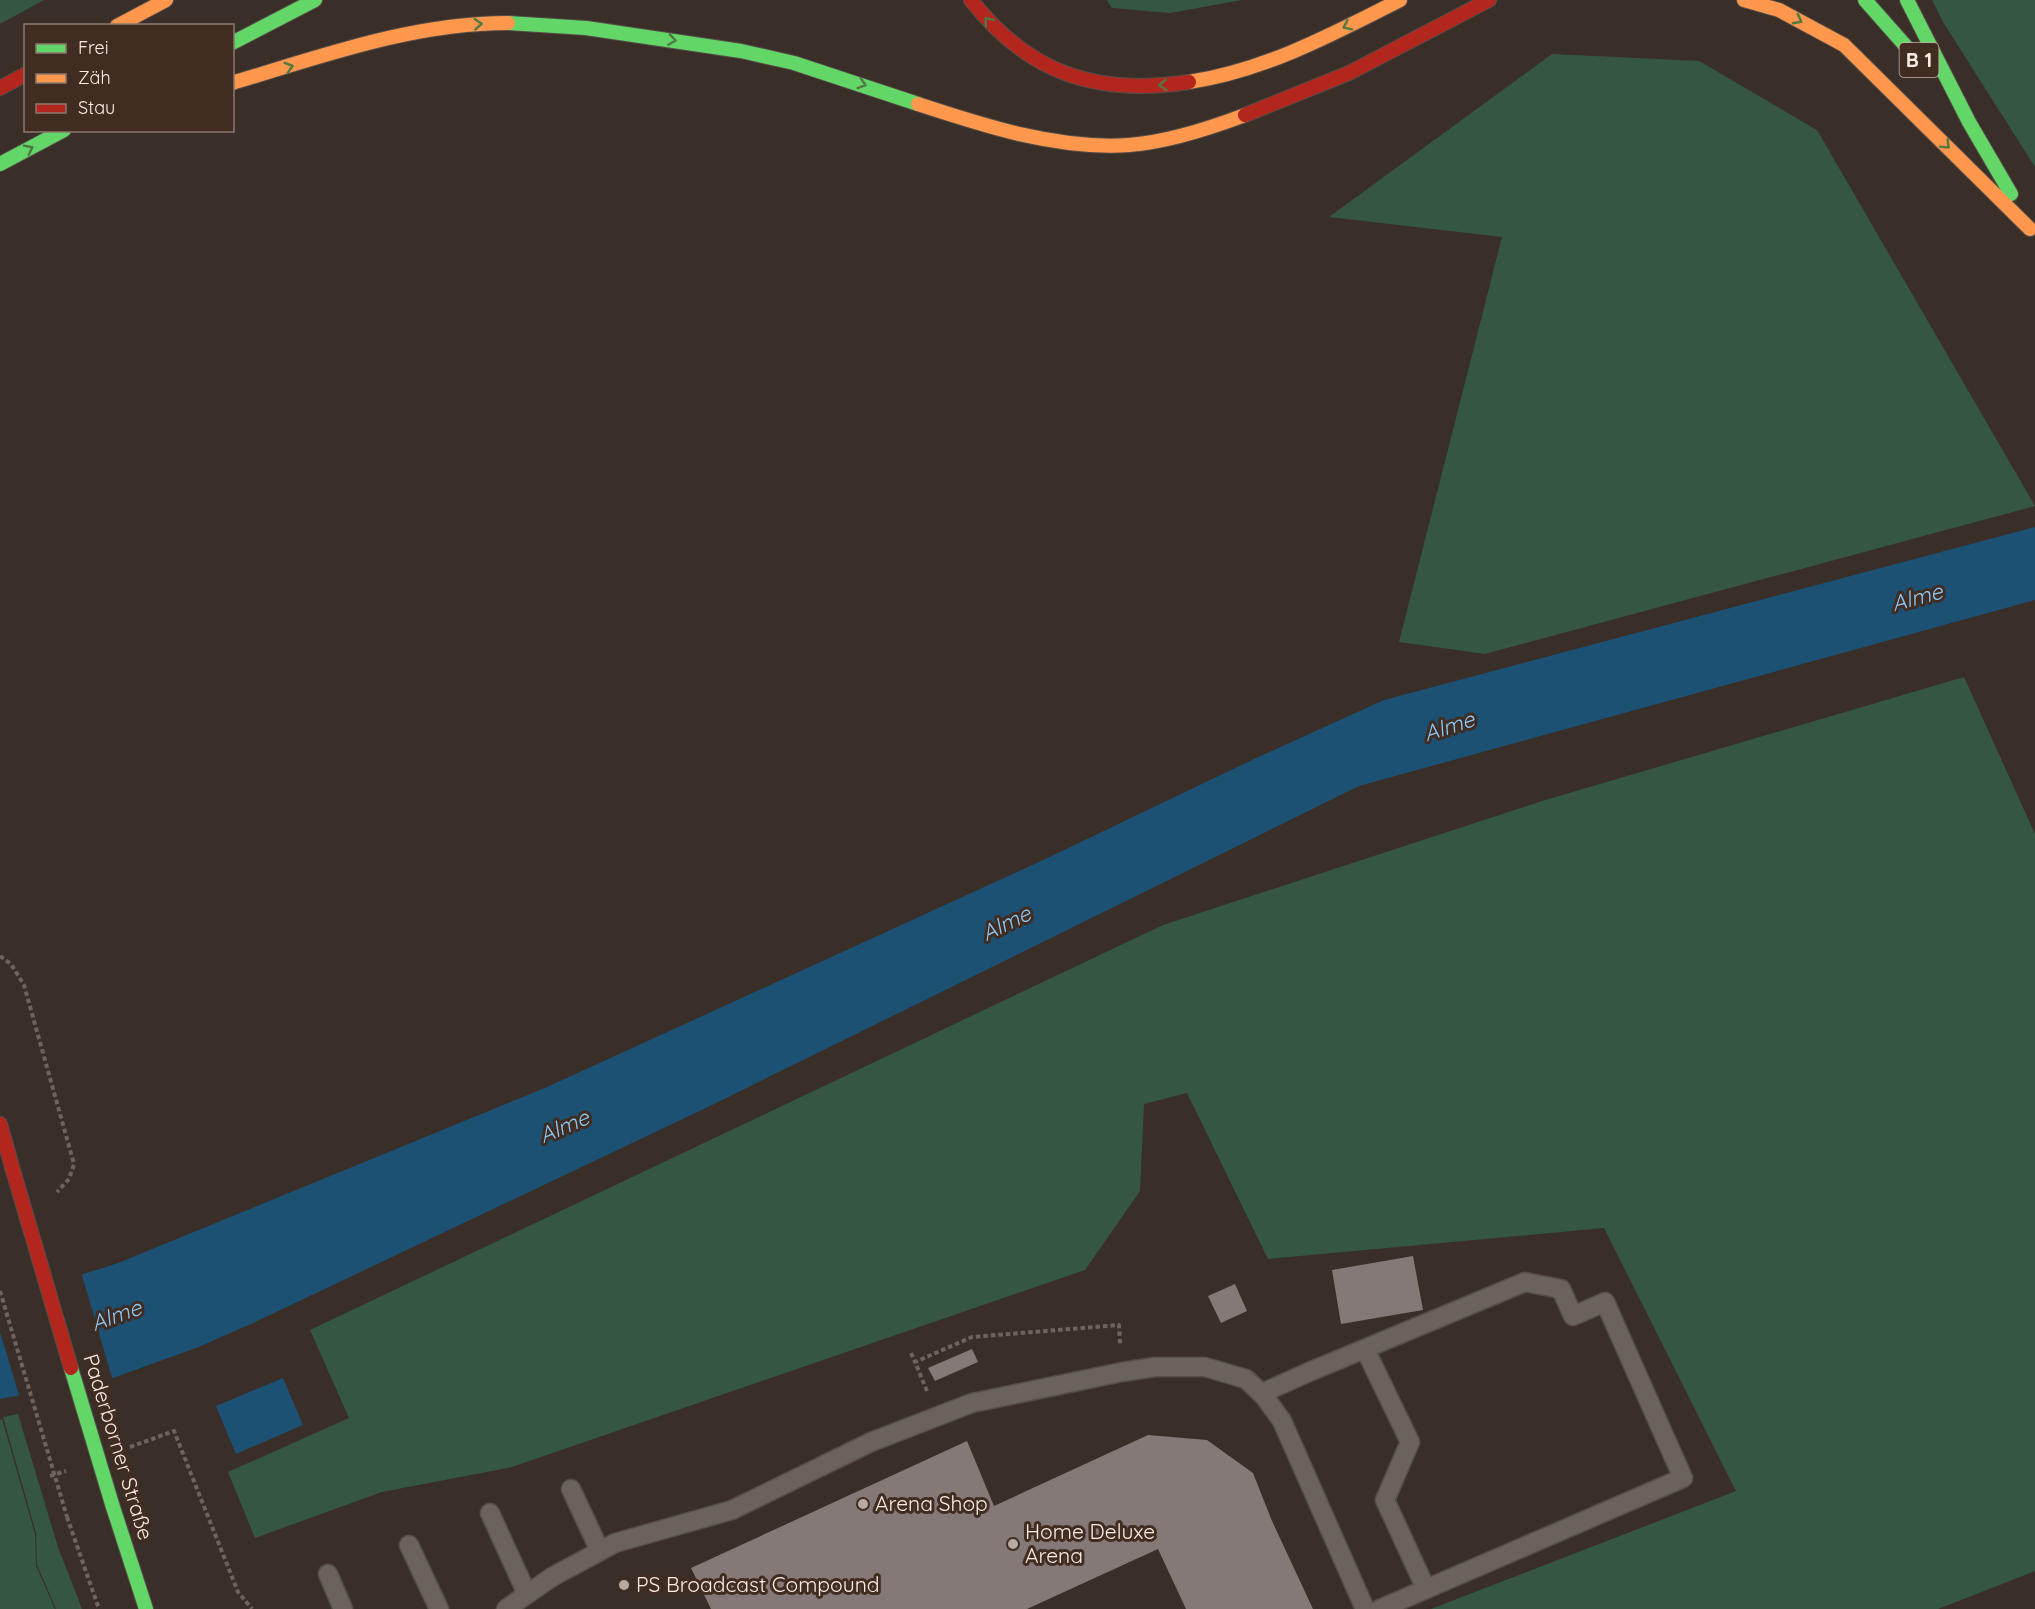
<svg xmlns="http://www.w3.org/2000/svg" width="2035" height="1609" font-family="Quicksand,sans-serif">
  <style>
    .green { fill: #355642 }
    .water { fill: #1c5174 }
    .pier { fill: #392e28 }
    .building { fill: #847976 }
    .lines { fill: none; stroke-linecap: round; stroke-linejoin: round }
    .lane-casing { stroke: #564d48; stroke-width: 21 }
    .fast-casing { stroke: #564d48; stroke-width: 16 }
    .slow-casing { stroke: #564d48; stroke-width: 16 }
    .jam-casing { stroke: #564d48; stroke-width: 16 }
    .path { stroke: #6c645f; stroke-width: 4; stroke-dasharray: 4.5 3; stroke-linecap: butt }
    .lane { stroke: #6a625c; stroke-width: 18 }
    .fast { stroke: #63d668; stroke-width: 14 }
    .slow { stroke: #ff974d; stroke-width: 14 }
    .jam { stroke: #b3261e; stroke-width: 14 }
    .fast-bridge-casing { stroke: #564d48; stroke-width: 16; stroke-linecap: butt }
    .jam-bridge-casing { stroke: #564d48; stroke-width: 16; stroke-linecap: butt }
    .path-bridge { stroke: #6c645f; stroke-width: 4; stroke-dasharray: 4.5 3; stroke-linecap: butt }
    .fast-bridge { stroke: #63d668; stroke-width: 14 }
    .jam-bridge { stroke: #b3261e; stroke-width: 14 }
    .oneway { stroke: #507841 }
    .poi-dot { fill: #b6aaa2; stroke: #402c21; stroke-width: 2 }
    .labels { text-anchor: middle; stroke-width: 6; stroke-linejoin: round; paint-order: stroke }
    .shield { fill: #402c21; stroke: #c2b2aa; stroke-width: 1.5 }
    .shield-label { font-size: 20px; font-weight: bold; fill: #f9ece4 }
    .street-label { font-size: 21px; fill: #f9ece4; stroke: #402c21 }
    .poi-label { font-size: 21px; fill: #f9ece4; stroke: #402c21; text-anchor: start }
    .water-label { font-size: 22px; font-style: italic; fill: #8ac9f9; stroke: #402c21 }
  </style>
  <rect width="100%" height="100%" fill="#392e28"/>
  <!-- green -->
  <g class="green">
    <polygon points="0,0 44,0 0,24"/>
    <polygon points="1107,0 1242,0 1170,13 1112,8"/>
    <polygon points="1932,0 2035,0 2035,167 1943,22"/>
    <polygon points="1552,54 1699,61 1817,130 2035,506 1485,654 1399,642 1502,237 1329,217"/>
    <polygon points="1964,677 2035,834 2035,1571 1938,1609 1431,1609 1736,1491 1604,1228 1268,1259 1187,1093 1144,1104 1140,1191 1085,1270 512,1467 382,1492 255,1538 228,1472 349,1418 310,1330 1163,925 1542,801"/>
    <polygon points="18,1414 58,1547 82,1609 56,1609 37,1565 36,1533 3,1417"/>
    <polygon points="2,1419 35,1534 36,1566 55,1609 0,1609 0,1420"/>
  </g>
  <!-- water -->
  <g class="water">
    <polygon points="2035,527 2035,600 1359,786 708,1107 251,1324 196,1348 113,1378 0,1399 0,1301 118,1263 547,1087 1039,862 1254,759 1384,700"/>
    <polygon points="283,1378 303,1425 236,1454 216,1406"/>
  </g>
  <!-- pier -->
  <polygon class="pier" points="81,1272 113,1381 20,1398 0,1332 0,1298"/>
  <!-- building -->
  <g class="building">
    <polygon points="1413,1256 1423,1310 1341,1324 1332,1270"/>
    <polygon points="1235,1284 1247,1311 1221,1323 1208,1296"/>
    <polygon points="972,1349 978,1362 935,1381 928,1368"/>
    <polygon points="1148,1435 1207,1440 1253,1473 1272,1521 1313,1609 1186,1609 1158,1549 1027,1609 711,1609 691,1568 967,1441 994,1506"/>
  </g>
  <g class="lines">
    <!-- lane casing -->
    <g class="lane-casing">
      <g id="lane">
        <polyline points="1365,1349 1410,1442 1385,1500 1426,1589"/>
        <polyline points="1264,1396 1269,1390 1309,1372 1525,1282 1561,1289 1573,1316 1605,1302 1683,1478 1380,1609"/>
        <polyline points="571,1489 600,1551"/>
        <polyline points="490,1513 527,1594"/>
        <polyline points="409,1545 439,1609"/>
        <polyline points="328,1574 343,1609"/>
        <polyline points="506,1609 552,1577 615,1543 732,1510 871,1442 972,1403 1122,1372 1155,1367 1205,1367 1246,1379 1264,1396 1282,1421 1365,1609"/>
      </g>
    </g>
    <!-- fast casing -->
    <g class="fast-casing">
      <g id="fast">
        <polyline points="1865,0 1926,69"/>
        <polyline points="1907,0 1969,122 2011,194"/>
        <polyline points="508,23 586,28 741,51 794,63 918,104"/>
        <polyline points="232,43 315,0"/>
        <polyline points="0,164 64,130"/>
        <polyline points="112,1504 146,1609"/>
      </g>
    </g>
    <!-- slow casing -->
    <g class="slow-casing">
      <g id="slow">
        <polyline points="1744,0 1779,10 1844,45 2030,229"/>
        <polyline points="117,26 166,0"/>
        <path d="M 1189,82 C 1264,71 1333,34 1400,0"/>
        <path d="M 232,83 C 322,56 413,23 508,23"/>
        <path d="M 918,104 C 985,126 1058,150 1129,145 C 1168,142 1208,129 1245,115"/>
      </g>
    </g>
    <!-- jam casing -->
    <g class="jam-casing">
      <g id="jam">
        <path d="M 971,0 C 1029,74 1097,96 1189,82"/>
        <polyline points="0,88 26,74"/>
        <polyline points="1245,115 1349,73 1489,0"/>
        <polyline points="0,1124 12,1167"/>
      </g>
    </g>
    <!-- path -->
    <g class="path">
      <polyline points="0,956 11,964 24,985 74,1164 69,1179 57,1192"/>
      <polyline points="911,1353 915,1362"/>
      <polyline points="927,1391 915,1362 972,1337 1119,1325 1120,1344"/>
      <polyline points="130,1447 174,1431 238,1592 252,1609"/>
      <polyline points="50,1476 66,1471"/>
      <polyline points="67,1517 99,1609"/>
    </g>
    <!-- lane -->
    <use href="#lane" class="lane"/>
    <!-- fast -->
    <use href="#fast" class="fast"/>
    <!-- slow -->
    <use href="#slow" class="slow"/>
    <!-- jam -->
    <use href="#jam" class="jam"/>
    <!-- fast-bridge casing -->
    <g class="fast-bridge-casing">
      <polyline id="fast-bridge" points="71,1368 112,1504"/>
    </g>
    <!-- jam-bridge casing -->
    <g class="jam-bridge-casing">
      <polyline id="jam-bridge" points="12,1167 71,1368"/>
    </g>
    <!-- path-bridge -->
    <polyline class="path-bridge" points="0,1291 67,1517"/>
    <!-- fast-bridge -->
    <use href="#fast-bridge" class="fast-bridge"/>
    <!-- jam-bridge -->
    <use href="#jam-bridge" class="jam-bridge"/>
  </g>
  <!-- one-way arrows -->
  <defs><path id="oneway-chevron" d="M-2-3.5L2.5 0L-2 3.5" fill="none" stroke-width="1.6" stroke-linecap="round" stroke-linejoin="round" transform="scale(1.5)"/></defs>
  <g class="oneway">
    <use href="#oneway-chevron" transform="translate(1798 20) rotate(28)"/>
    <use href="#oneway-chevron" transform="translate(988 21) rotate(-130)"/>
    <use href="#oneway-chevron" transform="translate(478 24) rotate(-3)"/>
    <use href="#oneway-chevron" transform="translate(1347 26) rotate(154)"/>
    <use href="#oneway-chevron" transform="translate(672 40) rotate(8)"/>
    <use href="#oneway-chevron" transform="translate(289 67) rotate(-16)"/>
    <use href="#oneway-chevron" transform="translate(862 84) rotate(17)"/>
    <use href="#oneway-chevron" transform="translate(1163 85) rotate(176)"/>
    <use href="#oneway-chevron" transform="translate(1946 145) rotate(45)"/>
    <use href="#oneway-chevron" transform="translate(29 149) rotate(-27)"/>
  </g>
  <!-- markers -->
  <g class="poi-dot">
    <circle cx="863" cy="1504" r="6"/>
    <circle cx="1013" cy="1544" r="6"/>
    <circle cx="624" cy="1585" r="6"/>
  </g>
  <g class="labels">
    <!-- shield labels -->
    <rect class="shield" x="1899.5" y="43" width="39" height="34" rx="4.5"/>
    <g class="shield-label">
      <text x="1919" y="67">B 1</text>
    </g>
    <!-- street labels -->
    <g class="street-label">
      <text transform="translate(118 1447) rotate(73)" y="7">Paderborner Straße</text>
    </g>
    <!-- poi labels -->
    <g class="poi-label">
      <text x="875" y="1511">Arena Shop</text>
      <text x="1025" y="1539">Home Deluxe<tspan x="1025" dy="24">Arena</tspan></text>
      <text x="636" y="1592">PS Broadcast Compound</text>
    </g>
    <!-- water labels -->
    <g class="water-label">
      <text transform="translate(1917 597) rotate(-15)" y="8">Alme</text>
      <text transform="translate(1449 726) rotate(-18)" y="8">Alme</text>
      <text transform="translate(1006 923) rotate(-26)" y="8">Alme</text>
      <text transform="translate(564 1126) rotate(-23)" y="8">Alme</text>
      <text transform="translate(116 1315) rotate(-20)" y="8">Alme</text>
    </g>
  </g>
  <!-- legend -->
  <rect x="24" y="24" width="210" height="108" fill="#402c21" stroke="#8a796f" stroke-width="1.5"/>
  <rect x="36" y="44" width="30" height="9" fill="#63d668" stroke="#8a796f" stroke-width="1.5"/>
  <text x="78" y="54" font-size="18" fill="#f9ece4">Frei</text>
  <rect x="36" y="74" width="30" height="9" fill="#ff974d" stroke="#8a796f" stroke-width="1.5"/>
  <text x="78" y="84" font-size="18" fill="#f9ece4">Zäh</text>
  <rect x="36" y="104" width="30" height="9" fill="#b3261e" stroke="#8a796f" stroke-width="1.5"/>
  <text x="78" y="114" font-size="18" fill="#f9ece4">Stau</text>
</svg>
